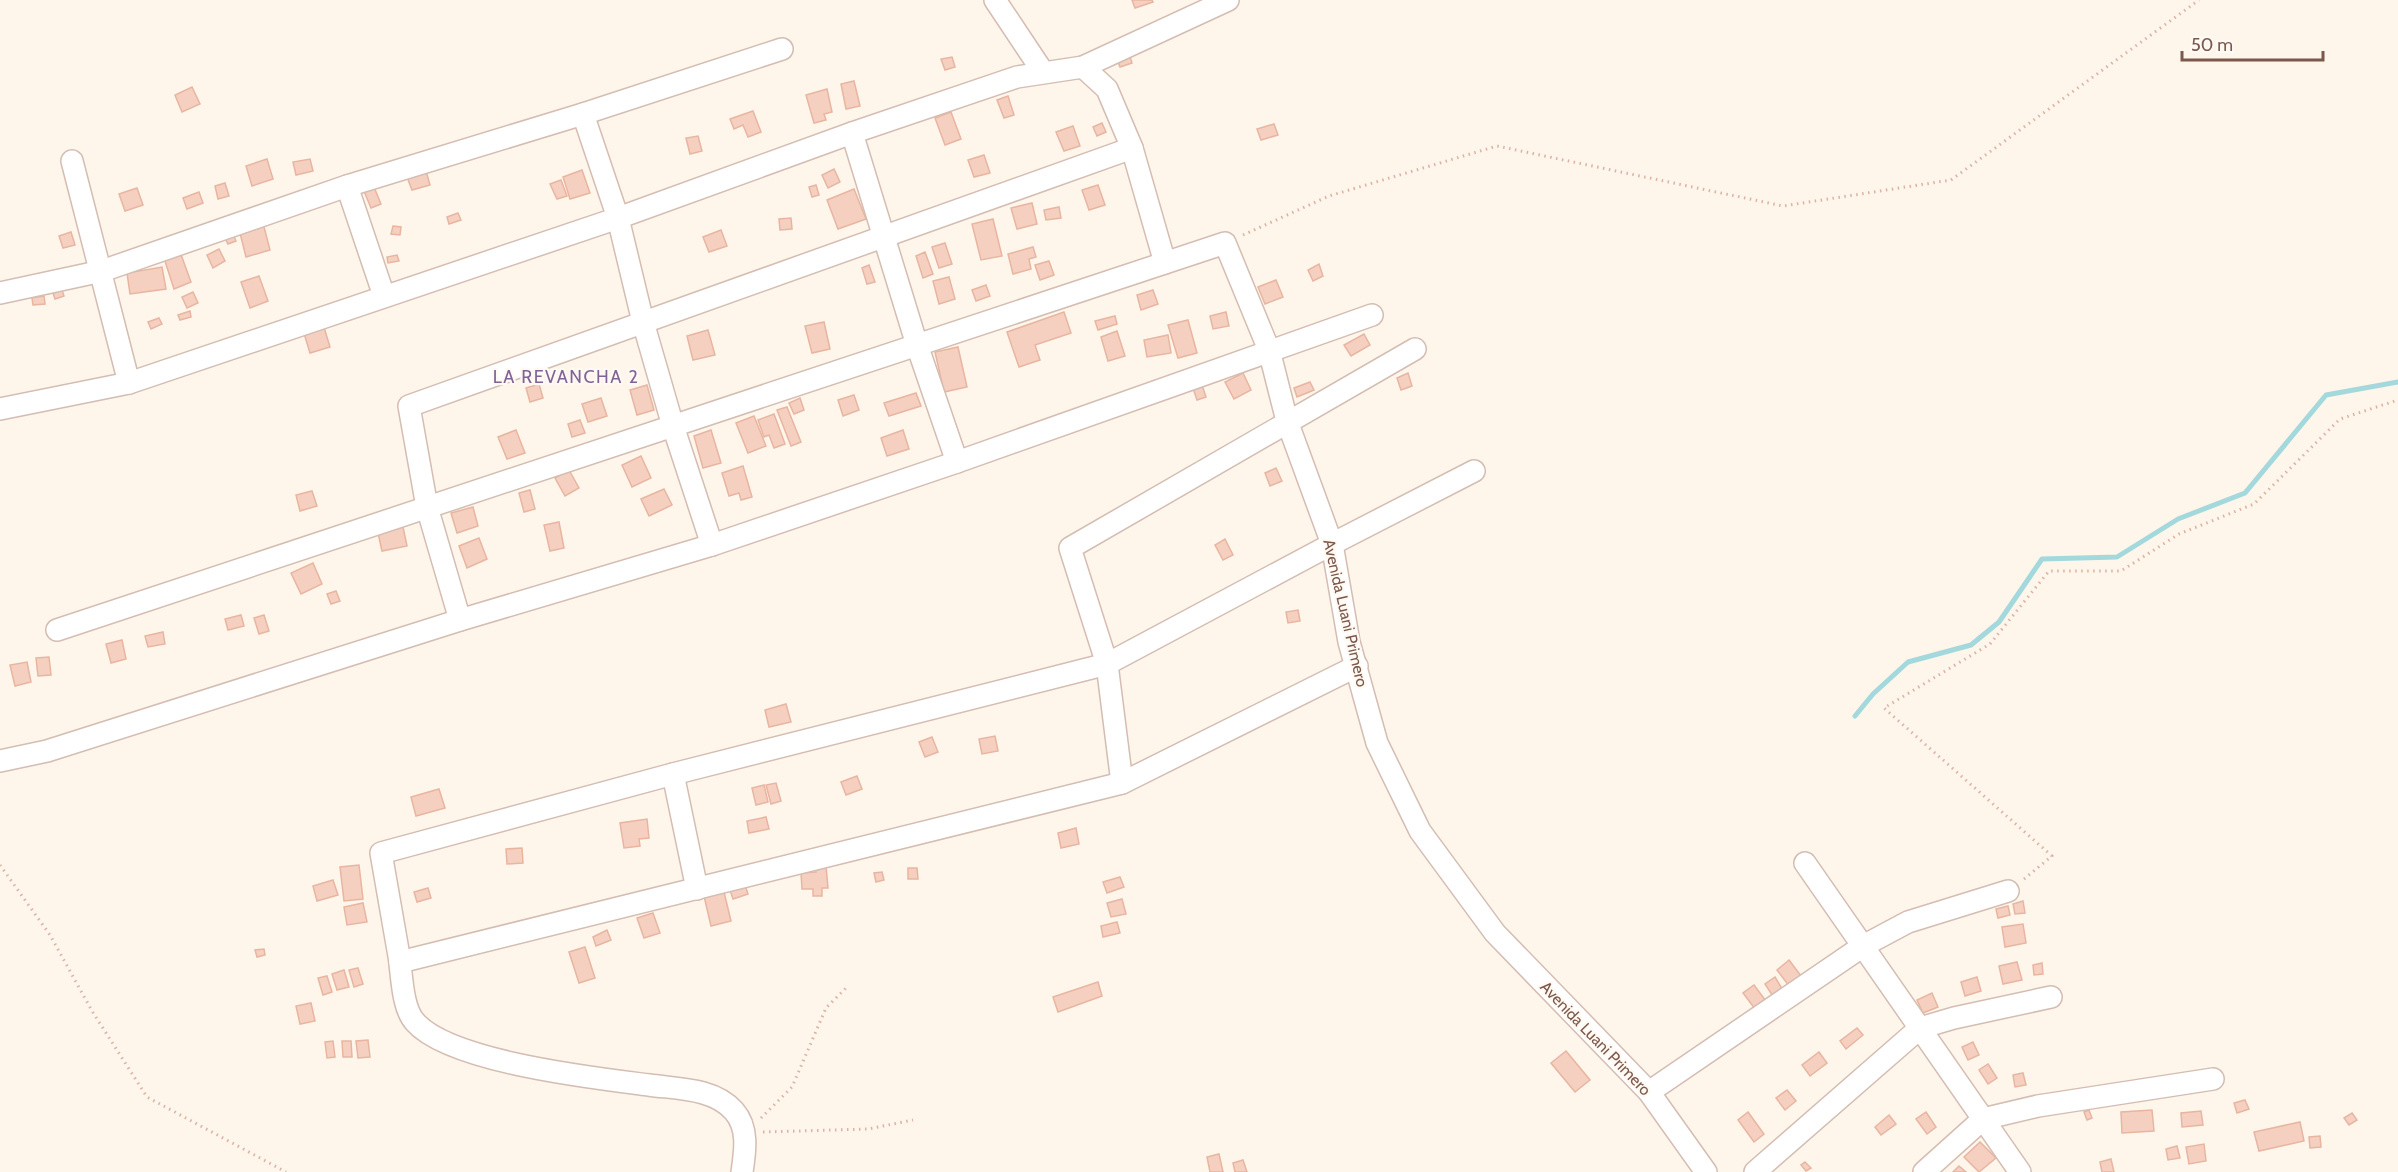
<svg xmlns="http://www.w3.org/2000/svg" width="2398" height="1172" font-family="Cabin,sans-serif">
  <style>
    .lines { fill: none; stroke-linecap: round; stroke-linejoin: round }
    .stream { stroke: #a3d9dc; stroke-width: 5 }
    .building { fill: #f5d0c1; stroke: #e8b5a0; stroke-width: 1.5 }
    .minor-casing { stroke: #d4bdb2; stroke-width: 24 }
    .path { stroke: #dbb3a3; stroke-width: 3; stroke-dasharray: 1.5 4.5; stroke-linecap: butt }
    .minor { stroke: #fff; stroke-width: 21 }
    .labels { text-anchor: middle; stroke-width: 4.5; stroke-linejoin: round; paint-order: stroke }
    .street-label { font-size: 16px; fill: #7b584b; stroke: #fff9f3 }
    .neighbourhood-label { font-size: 18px; letter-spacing: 1.5px; fill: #806497; stroke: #fff9f3 }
  </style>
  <rect width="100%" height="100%" fill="#fef5eb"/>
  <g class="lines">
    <!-- stream -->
    <polyline class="stream" points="1855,716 1873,694 1908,662 1971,645 1999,622 2042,559 2117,557 2178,519 2245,493 2326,395 2398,382"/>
  </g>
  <!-- building -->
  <g class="building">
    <polygon points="1132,0 1152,0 1153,2 1135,8"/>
    <polygon points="1128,50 1132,63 1120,67 1115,54"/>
    <polygon points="952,57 955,67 945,70 941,59"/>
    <polygon points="854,81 860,106 846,109 841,84"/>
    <polygon points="192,87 200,104 182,112 175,95"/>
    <polygon points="827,89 832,112 824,114 826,120 814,123 806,95"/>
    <polygon points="1008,96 1014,115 1004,118 997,100"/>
    <polygon points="753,111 761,132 748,137 743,125 734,129 730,119"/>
    <polygon points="951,112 961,139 945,145 935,118"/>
    <polygon points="1102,123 1106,132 1097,136 1093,127"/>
    <polygon points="1274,124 1278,135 1261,140 1257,129"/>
    <polygon points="1073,126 1080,146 1064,151 1056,132"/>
    <polygon points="698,136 702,151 690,154 686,138"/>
    <polygon points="984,155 990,173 974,177 968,160"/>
    <polygon points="267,159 273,179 252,186 246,166"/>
    <polygon points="310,159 313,171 296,175 293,162"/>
    <polygon points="834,169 840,182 828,188 822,175"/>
    <polygon points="582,170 590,193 570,199 563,177"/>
    <polygon points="426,171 430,185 412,190 407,177"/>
    <polygon points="561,180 567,196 557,199 550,184"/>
    <polygon points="225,183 229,196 218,199 215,186"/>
    <polygon points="816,185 819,195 812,197 809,187"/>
    <polygon points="1098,185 1105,205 1089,210 1082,190"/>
    <polygon points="374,187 381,204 371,208 364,191"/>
    <polygon points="137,188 143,205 125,211 119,194"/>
    <polygon points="854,189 866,219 838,229 827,200"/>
    <polygon points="199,192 203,203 187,209 183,198"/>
    <polygon points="1032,203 1037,224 1017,229 1011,208"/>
    <polygon points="1059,207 1061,218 1046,220 1044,210"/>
    <polygon points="458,213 461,220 449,224 447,217"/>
    <polygon points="791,218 792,229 780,230 779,219"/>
    <polygon points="993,219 1002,256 981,260 972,224"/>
    <polygon points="263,223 270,250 246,257 239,229"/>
    <polygon points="393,226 401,227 400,235 391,234"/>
    <polygon points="721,230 727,246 709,252 703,237"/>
    <polygon points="71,232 75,245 63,248 59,236"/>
    <polygon points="233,234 236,241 228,244 225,238"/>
    <polygon points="945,243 952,264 939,268 932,247"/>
    <polygon points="1033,247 1036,257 1029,259 1031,269 1013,274 1008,254"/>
    <polygon points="179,249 191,282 174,289 163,255"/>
    <polygon points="219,249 225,261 213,268 207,255"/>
    <polygon points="925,252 933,274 923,278 916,256"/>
    <polygon points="397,255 399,261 388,263 387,257"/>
    <polygon points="1049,261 1054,275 1040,280 1035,265"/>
    <polygon points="1319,264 1323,276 1313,281 1308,270"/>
    <polygon points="869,265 875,282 867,284 862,268"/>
    <polygon points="162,267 166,289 130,294 127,273"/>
    <polygon points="259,276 268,301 250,308 241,282"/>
    <polygon points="949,277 955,299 939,304 933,281"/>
    <polygon points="1276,280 1283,297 1265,304 1258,287"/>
    <polygon points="986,285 990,296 976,301 972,290"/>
    <polygon points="61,287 64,296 55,299 52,290"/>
    <polygon points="1153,290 1158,304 1141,310 1137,295"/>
    <polygon points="193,292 198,303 187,308 182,297"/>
    <polygon points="44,296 45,304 33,305 32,298"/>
    <polygon points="190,311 191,317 180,320 178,315"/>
    <polygon points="1064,312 1071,333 1035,345 1040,360 1019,367 1007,332"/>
    <polygon points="1226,312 1229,326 1213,329 1210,316"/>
    <polygon points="1115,316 1117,324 1098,330 1095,321"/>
    <polygon points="159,318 162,324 151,329 148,322"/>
    <polygon points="1188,320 1197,353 1178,358 1168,325"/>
    <polygon points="824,322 830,349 812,353 805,326"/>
    <polygon points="323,324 330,347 310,353 303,330"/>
    <polygon points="708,330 715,355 693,360 687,336"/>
    <polygon points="1117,331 1125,356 1108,361 1101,337"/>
    <polygon points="1364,334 1370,345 1351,356 1344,345"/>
    <polygon points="1168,335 1171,353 1147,357 1144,340"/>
    <polygon points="958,347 967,387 944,392 935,352"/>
    <polygon points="1243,373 1251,390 1234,399 1225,382"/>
    <polygon points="1408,373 1412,386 1401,390 1397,378"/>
    <polygon points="1310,382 1314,390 1297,397 1294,388"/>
    <polygon points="539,384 543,398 530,402 526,388"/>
    <polygon points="647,385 654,410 637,415 630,390"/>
    <polygon points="1202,385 1206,397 1197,400 1193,388"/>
    <polygon points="916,393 921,406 889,416 884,403"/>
    <polygon points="854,395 859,410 843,416 838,400"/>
    <polygon points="601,398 607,416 588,422 582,404"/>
    <polygon points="800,398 804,410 794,414 789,403"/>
    <polygon points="787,407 801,442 791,446 777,410"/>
    <polygon points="774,414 785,444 774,448 769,435 764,437 758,420"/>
    <polygon points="754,416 766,446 748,453 736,423"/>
    <polygon points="580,420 585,433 572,437 568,424"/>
    <polygon points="516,430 525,453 507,459 498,437"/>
    <polygon points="711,430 721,463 703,468 694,436"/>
    <polygon points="903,430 909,449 887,456 881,438"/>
    <polygon points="641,456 651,478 632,487 622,465"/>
    <polygon points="743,466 752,497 741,500 739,493 729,496 722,473"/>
    <polygon points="1276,468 1282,481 1270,486 1265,473"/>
    <polygon points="569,470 579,488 565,496 555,478"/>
    <polygon points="664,489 672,505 649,516 641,499"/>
    <polygon points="530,490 535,509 524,512 519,493"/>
    <polygon points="312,491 317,506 300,511 296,495"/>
    <polygon points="473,507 478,526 457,533 451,513"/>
    <polygon points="559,522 564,548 550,551 544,525"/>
    <polygon points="403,527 407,546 382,551 378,533"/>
    <polygon points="479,538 487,559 467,568 459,546"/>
    <polygon points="1225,539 1233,555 1223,560 1215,545"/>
    <polygon points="313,563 322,584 301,594 291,573"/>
    <polygon points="336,591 340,601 331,604 327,594"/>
    <polygon points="1298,610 1300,621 1288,623 1286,612"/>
    <polygon points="241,615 244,626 228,630 225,619"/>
    <polygon points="264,615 269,631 259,634 254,618"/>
    <polygon points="163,632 165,644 148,647 145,636"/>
    <polygon points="122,640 126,659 111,663 106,644"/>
    <polygon points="49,657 51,675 38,676 36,658"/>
    <polygon points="27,662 31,682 15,686 10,665"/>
    <polygon points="786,704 791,722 769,727 765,710"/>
    <polygon points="995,736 998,751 982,754 979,739"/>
    <polygon points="932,737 938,752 925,757 919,742"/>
    <polygon points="857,776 862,789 846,795 841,782"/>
    <polygon points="776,783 781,801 771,804 766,785"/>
    <polygon points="764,785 768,802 756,805 752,788"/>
    <polygon points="439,789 445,808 416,816 411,797"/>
    <polygon points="766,817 769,829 749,833 747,821"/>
    <polygon points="647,819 649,838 639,839 640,846 624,848 620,823"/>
    <polygon points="1076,828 1079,844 1061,848 1058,833"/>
    <polygon points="522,848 523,863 507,864 506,849"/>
    <polygon points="359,865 363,899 344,901 340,867"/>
    <polygon points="826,866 828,888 822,888 822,896 813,896 813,889 802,889 801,873 816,872 816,867"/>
    <polygon points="908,868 917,868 918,879 908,879"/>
    <polygon points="882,872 884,880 876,882 874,873"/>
    <polygon points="1120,877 1124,887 1107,893 1103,882"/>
    <polygon points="333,880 338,895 317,901 313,886"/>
    <polygon points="744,882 748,894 733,899 729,887"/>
    <polygon points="428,888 431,898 417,902 414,892"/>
    <polygon points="724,892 731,921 711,926 704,896"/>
    <polygon points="1122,899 1126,914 1111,917 1107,903"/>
    <polygon points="2023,901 2025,913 2015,914 2013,904"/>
    <polygon points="363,903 367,922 347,925 344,907"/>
    <polygon points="2008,906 2010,915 1998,918 1996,909"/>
    <polygon points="653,913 660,933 644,938 637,918"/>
    <polygon points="1117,922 1120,933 1103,937 1101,926"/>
    <polygon points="2023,924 2026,943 2005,947 2002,927"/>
    <polygon points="607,930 611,940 596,946 593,937"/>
    <polygon points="585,947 595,978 579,983 569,952"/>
    <polygon points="264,949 265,955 257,957 255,950"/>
    <polygon points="1789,960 1801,976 1789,986 1777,970"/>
    <polygon points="2017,962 2022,980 2003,984 1999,966"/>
    <polygon points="2042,963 2043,974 2034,975 2033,965"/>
    <polygon points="358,968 363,984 354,987 349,970"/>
    <polygon points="344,970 349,987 337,990 332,974"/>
    <polygon points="327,976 332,992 323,995 318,978"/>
    <polygon points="1775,977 1784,992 1774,998 1765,984"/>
    <polygon points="1977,977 1981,991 1965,996 1961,982"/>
    <polygon points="1098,982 1102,996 1058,1012 1053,997"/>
    <polygon points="1754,985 1766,1001 1755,1009 1743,993"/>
    <polygon points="1932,993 1938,1007 1923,1013 1917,1000"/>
    <polygon points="311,1003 315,1021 300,1024 296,1006"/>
    <polygon points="1857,1028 1863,1035 1846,1049 1840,1041"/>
    <polygon points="368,1040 370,1057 358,1058 356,1041"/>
    <polygon points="333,1041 335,1057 327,1058 325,1042"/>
    <polygon points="342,1041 351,1041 352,1057 343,1057"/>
    <polygon points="1973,1042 1979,1055 1968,1060 1962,1047"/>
    <polygon points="1566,1051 1590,1080 1575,1092 1551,1063"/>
    <polygon points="1819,1052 1827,1063 1810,1076 1802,1065"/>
    <polygon points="1988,1064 1997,1078 1988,1084 1979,1070"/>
    <polygon points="2023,1073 2026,1085 2015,1087 2013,1075"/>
    <polygon points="1787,1090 1796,1101 1785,1110 1776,1098"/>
    <polygon points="2245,1100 2249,1109 2237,1113 2234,1103"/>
    <polygon points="2089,1110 2092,1118 2087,1120 2084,1112"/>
    <polygon points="2152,1110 2154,1131 2122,1133 2121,1112"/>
    <polygon points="2201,1111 2203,1125 2182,1127 2181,1113"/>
    <polygon points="1748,1112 1764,1134 1754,1142 1738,1120"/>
    <polygon points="1926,1112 1936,1127 1927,1134 1916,1119"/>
    <polygon points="2352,1113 2357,1120 2349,1125 2344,1118"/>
    <polygon points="1889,1115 1896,1124 1881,1135 1875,1127"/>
    <polygon points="2300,1122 2304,1141 2259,1151 2254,1132"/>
    <polygon points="2320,1136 2321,1147 2310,1148 2309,1137"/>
    <polygon points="1980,1142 1996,1158 1979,1172 1964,1157"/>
    <polygon points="2204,1144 2206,1161 2189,1164 2186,1147"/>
    <polygon points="2177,1146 2180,1158 2168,1160 2166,1149"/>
    <polygon points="1219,1154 1223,1172 1210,1172 1207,1157"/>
    <polygon points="2111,1159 2114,1172 2102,1172 2100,1162"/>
    <polygon points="1243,1160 1247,1172 1235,1172 1233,1163"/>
    <polygon points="1805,1162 1811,1168 1806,1171 1801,1165"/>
    <polygon points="1959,1166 1966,1172 1953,1172"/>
  </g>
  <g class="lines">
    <!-- minor casing -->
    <g class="minor-casing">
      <g id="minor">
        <polyline points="995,0 1043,72"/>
        <polyline points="1083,67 1107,89 1132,148 1165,263"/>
        <polyline points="583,114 618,218 643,322 673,426 712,545"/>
        <polyline points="852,133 917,345 957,462"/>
        <polyline points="72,161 129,383"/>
        <polyline points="347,186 384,296"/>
        <polyline points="0,293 102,271 347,186 583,114 782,49"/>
        <polyline points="0,409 129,383 618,218 852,133 1017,77 1083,67 1228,0"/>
        <polyline points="460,620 427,507 409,406 1132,148"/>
        <polyline points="57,630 1225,243 1269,350 1287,421 1332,544 1349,642 1377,743 1420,831 1495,933 1649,1092 1706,1172"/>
        <polyline points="0,761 47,751 460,620 712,545 957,462 1372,315"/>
        <polyline points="673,774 697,889"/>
        <polyline points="1122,783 1107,664 1070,548 1415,349"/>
        <polyline points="1805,863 2020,1172"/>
        <polyline points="400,962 1122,783 1357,666"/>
        <polyline points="1649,1092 1863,946 1908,922 2008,891"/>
        <path d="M 742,1172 C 745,1152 749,1128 734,1111 C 714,1088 677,1089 649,1085 C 594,1078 450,1062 415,1022 C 402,1008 402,975 399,956 C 393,922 387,888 381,853 L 673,774 L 1107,664 L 1332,544 L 1474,471"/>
        <polyline points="1755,1172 1920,1028 1954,1018 2051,997"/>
        <polyline points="1924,1172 1983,1119 2038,1106 2213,1079"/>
      </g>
    </g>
    <!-- path -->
    <g class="path">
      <polyline points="1243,235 1329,196 1497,146 1783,206 1951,180 2199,0"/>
      <polyline points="0,865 50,935 92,1011 147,1097 286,1172"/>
      <polyline points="2024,879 2052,856 1884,708 1990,644 2049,571 2121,571 2179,534 2254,504 2340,419 2398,400"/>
      <polyline points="761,1118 792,1087 826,1008 848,986"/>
      <polyline points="763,1132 868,1129 913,1120"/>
    </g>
    <!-- minor -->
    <use href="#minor" class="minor"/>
  </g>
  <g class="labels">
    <!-- street labels -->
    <g class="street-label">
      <text transform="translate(1346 613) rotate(77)" y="6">Avenida Luani Primero</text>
      <text transform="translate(1596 1038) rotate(46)" y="6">Avenida Luani Primero</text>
    </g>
    <!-- neighbourhood labels -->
    <g class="neighbourhood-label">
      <text x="566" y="383">LA REVANCHA 2</text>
    </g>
  </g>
  <!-- scale -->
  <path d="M2182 51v9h141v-9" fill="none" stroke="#7b584b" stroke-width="3"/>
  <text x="2191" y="51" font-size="18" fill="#7b584b" stroke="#fff9f3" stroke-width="4.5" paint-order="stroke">50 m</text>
</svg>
